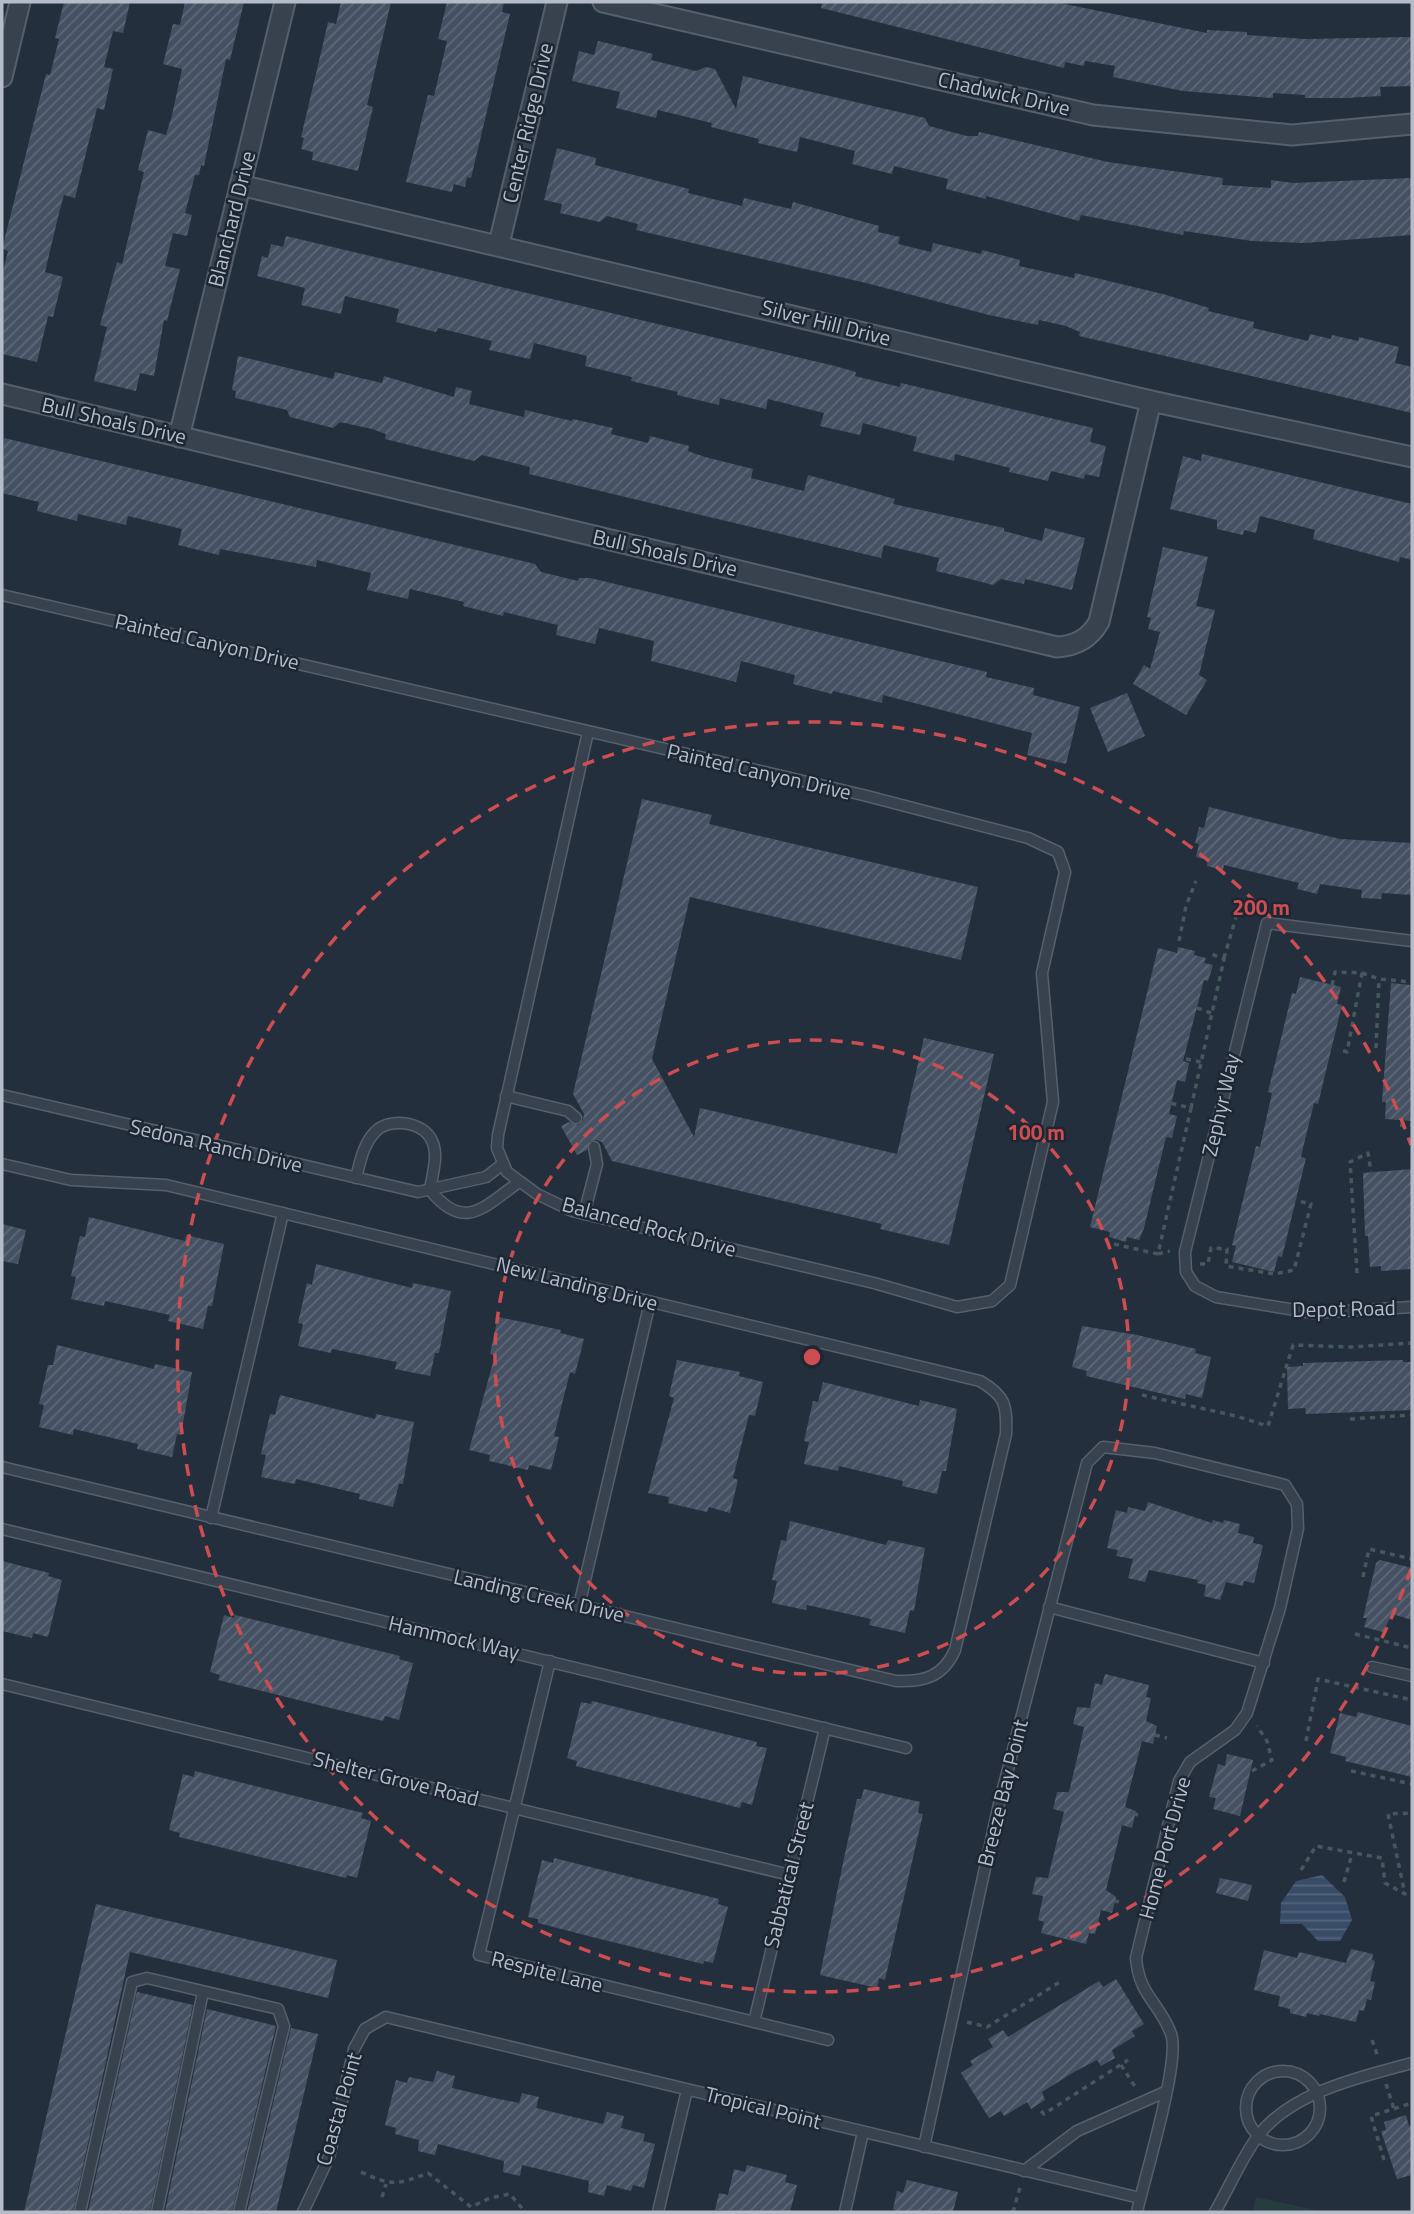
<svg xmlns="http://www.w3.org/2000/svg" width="1414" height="2214" font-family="'Titillium Web',sans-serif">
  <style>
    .grass { fill: #263c3f }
    .water { fill: url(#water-rules) }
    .building { fill: url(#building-hatch) }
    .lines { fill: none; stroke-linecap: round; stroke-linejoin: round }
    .lane-casing { stroke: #565f6c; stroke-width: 13 }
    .street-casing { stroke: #565f6c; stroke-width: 23 }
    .path { stroke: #44595c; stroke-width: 3.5; stroke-dasharray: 5 5; stroke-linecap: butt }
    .lane { stroke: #38414e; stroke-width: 10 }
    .street { stroke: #38414e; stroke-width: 19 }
    .ring { fill: none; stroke: #ce4d50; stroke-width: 3.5; stroke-dasharray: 12 9 }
    .labels { text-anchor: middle; stroke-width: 5; stroke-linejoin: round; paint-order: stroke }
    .street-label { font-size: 21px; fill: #b4bcc9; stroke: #1d2633 }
    .centre { fill: #ce4d50; stroke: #1d2633; stroke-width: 3.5 }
    .ring-label { font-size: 21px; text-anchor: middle; font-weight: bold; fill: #ce4d50; stroke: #1d2633; stroke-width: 5; stroke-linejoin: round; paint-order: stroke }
  </style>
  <defs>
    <pattern id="water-rules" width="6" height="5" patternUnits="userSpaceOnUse" patternTransform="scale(1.75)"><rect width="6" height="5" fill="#394c67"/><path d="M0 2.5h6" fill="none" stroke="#53647b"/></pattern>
    <pattern id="building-hatch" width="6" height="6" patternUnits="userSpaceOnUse" patternTransform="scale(1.75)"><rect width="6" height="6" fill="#455162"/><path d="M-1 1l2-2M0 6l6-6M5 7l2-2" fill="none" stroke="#5d6877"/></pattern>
  </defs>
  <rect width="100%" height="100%" fill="#242f3e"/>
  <!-- grass -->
  <polygon class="grass" points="1256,2197 1324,2212 1253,2212"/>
  <!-- water -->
  <polygon class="water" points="1322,1875 1345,1897 1352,1920 1340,1941 1318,1941 1302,1924 1280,1924 1281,1903 1296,1881"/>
  <!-- building -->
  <g class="building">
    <polygon points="64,2 130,2 123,33 113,31 104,67 113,69 104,110 97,108 75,198 64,195 60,209 45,272 63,277 53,317 48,316 37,362 2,354 2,275 8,251 2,249 46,74 50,75 59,39 55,38"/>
    <polygon points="185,2 244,2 230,60 226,59 204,166 201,165 199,175 195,175 185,213 192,215 187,236 173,233 165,266 180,269 167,321 164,320 154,376 140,373 136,391 94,381 107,327 100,325 117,262 122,264 144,172 138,170 148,130 166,135 172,115 182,69 163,64 173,24 180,25"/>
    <polygon points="341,2 391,2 367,105 373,107 358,171 312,160 313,152 301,149 304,138 301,137 323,44 328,22 336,24"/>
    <polygon points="447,2 504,2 502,12 510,14 471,178 467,177 465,187 454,184 452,192 406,182 428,95 434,96 447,41 438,39"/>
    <polygon points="822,2 1055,2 1207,33 1207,30 1247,32 1247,35 1305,39 1412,37 1412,86 1380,87 1381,96 1346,98 1305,98 1305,95 1273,93 1273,98 1183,91 1113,77 1115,66 1085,61 1084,66 1065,62 1064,68 821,8"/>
    <polygon points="598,41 653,54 651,60 696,71 706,67 715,69 736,109 743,76 925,118 929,126 967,136 978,136 979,132 1108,162 1223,178 1222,185 1271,188 1271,180 1293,183 1412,178 1412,235 1305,243 1252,241 1184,231 1183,235 1081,215 1079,221 986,196 986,199 946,189 948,179 894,166 892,174 852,164 855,151 800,137 797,152 758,143 759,139 711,127 712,123 658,110 656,118 616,108 620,92 572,81 579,51 594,55"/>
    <polygon points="557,148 596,158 595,165 689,189 688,193 742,206 744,198 791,209 793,202 879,226 878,232 900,237 898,244 931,252 933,243 981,254 982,250 1020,260 1019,266 1074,278 1075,273 1163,294 1209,308 1208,311 1254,322 1253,328 1308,341 1310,334 1331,339 1332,335 1358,341 1359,337 1399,347 1395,363 1412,367 1412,413 1079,336 1080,332 1066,326 1039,320 1038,325 989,315 866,283 636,230 638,224 607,216 600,222 560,213 562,204 544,200"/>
    <polygon points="286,236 835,366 856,372 855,376 900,387 901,383 1093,428 1090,442 1106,446 1099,477 1085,474 1084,479 1051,471 1048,481 1009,472 1010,468 955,454 954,461 913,451 917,437 863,423 860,435 820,426 824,413 768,399 766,409 720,398 719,405 677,395 678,392 631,381 632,377 585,366 587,356 534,343 530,359 489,350 492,341 438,328 436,332 396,322 399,309 345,296 341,314 301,305 305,288 257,276 262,256 268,258 271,244 283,247"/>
    <polygon points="238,356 333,379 335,372 382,383 384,376 454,397 456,387 472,391 469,404 524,417 525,410 572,421 573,419 613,428 611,434 648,443 650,436 689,446 688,451 705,457 753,469 751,478 804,491 808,475 895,499 893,504 1004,528 1004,531 1042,541 1045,528 1085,538 1072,590 1025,579 1024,584 1001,579 993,585 974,580 936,571 939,558 884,545 881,558 529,474 530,467 482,455 474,461 385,439 386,434 372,429 340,422 333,428 290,417 287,410 235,398 236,391 232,390"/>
    <polygon points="4,438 535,564 541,572 578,581 579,578 590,578 987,672 986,677 1034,688 1033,695 1080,707 1066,764 1027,755 1032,733 922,705 883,695 882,703 833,691 832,694 793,684 795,675 741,661 736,682 651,661 654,641 599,628 595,644 556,635 558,625 504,612 503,616 463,606 464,602 410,589 408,599 367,590 371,573 317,560 316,567 220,549 219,555 178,545 182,529 128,516 126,525 78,514 77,521 37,511 39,502 2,493"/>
    <polygon points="1202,454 1412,504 1412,560 1400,557 1399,562 1313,539 1315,530 1260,516 1256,533 1244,530 1243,535 1217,529 1217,520 1170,509 1183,456 1201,461"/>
    <polygon points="1163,547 1208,557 1196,606 1215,610 1199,675 1207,680 1186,715 1133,684 1144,665 1150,669 1160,632 1148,629 1151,618 1147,617"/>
    <polygon points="1127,693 1145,736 1108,752 1090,708"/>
    <polygon points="642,799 712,815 709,824 978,887 961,960 690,897 652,1059 694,1137 700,1108 897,1154 924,1038 994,1054 949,1245 880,1229 882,1224 612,1161 602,1142 596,1140 590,1141 587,1150 577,1155 561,1126 569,1122 578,1125 583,1120 584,1114 573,1094"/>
    <polygon points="1209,807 1340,839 1412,843 1412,895 1382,893 1381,899 1361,898 1362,890 1320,884 1317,894 1297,889 1299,883 1224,865 1223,870 1207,866 1208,860 1196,857 1199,844 1195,843 1199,827 1204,828"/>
    <polygon points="1178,947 1195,951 1194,955 1206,958 1204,963 1213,965 1208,981 1204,980 1183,1061 1189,1063 1185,1082 1177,1080 1169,1114 1177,1116 1172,1138 1166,1137 1144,1228 1139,1240 1127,1237 1126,1242 1109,1237 1110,1232 1090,1227 1158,948 1177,953"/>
    <polygon points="1300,977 1341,987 1337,1004 1342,1005 1318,1104 1314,1103 1305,1140 1301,1157 1306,1158 1282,1257 1278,1256 1274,1272 1232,1262 1236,1246 1232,1245 1256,1146 1260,1147 1272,1093 1268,1092 1292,993 1296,994"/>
    <polygon points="1391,983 1411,985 1412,992 1412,1121 1385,1119 1386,1102 1382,1102"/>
    <polygon points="1412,1169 1412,1269 1381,1271 1381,1266 1370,1267 1368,1236 1365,1236 1363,1173"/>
    <polygon points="89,1217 185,1241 186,1235 224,1244 212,1306 208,1306 203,1329 168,1321 170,1315 105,1301 104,1306 71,1299 76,1277 71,1276 80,1236 85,1237"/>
    <polygon points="2,1224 26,1230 18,1264 2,1261"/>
    <polygon points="316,1264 412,1288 413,1283 451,1291 439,1353 435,1353 430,1376 395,1369 397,1362 332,1349 331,1353 298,1346 303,1324 298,1323 307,1283 312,1285"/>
    <polygon points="498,1317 561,1330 560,1333 584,1339 575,1374 570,1372 554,1436 559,1437 551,1470 529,1465 528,1470 489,1461 490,1455 469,1450 495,1355 490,1354"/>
    <polygon points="1082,1326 1137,1335 1196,1349 1195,1353 1211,1357 1202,1398 1186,1394 1185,1399 1086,1376 1087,1371 1072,1367"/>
    <polygon points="57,1345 154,1369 155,1364 192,1372 181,1435 177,1434 172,1457 137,1449 138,1444 74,1429 73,1435 39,1427 44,1405 39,1404 48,1365 53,1365"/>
    <polygon points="677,1360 740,1372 739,1376 763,1382 755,1416 749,1415 733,1478 738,1480 730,1513 709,1507 707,1512 668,1503 669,1497 648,1493 674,1398 669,1396"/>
    <polygon points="1403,1360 1403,1362 1412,1362 1412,1410 1306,1414 1305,1408 1288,1409 1287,1367 1303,1366 1303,1363"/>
    <polygon points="823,1382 919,1406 920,1400 957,1409 946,1471 942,1471 937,1494 902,1486 903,1481 839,1466 838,1471 804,1464 809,1442 804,1441 813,1401 818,1402"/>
    <polygon points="280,1395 375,1419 376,1414 414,1422 403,1484 399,1484 393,1507 359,1499 360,1494 296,1479 295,1484 261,1477 266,1455 261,1454 270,1414 275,1415"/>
    <polygon points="1148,1502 1212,1523 1213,1520 1223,1523 1224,1520 1240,1524 1238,1533 1254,1537 1253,1543 1263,1545 1254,1583 1244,1581 1243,1586 1226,1582 1220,1600 1204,1596 1206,1585 1197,1583 1198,1580 1149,1570 1145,1582 1128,1578 1133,1559 1116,1556 1118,1550 1107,1548 1116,1510 1127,1513 1128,1507 1145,1511"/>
    <polygon points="790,1521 886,1545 888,1540 925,1548 914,1611 910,1610 905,1633 869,1625 871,1619 807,1605 806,1610 772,1603 777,1581 772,1580 781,1540 786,1541"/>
    <polygon points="1380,1560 1412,1568 1412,1620 1392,1614 1383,1632 1364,1627 1367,1618 1363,1618 1376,1563"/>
    <polygon points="2,1561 49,1573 48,1576 62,1580 48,1637 33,1633 32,1638 2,1631"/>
    <polygon points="224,1615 234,1618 235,1615 400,1656 399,1659 413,1663 399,1720 385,1716 383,1721 218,1680 220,1675 210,1672"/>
    <polygon points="1105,1674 1149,1685 1146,1697 1151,1698 1146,1721 1157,1726 1153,1744 1142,1741 1125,1807 1136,1811 1132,1828 1122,1825 1106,1890 1116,1897 1112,1913 1101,1910 1095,1934 1089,1933 1086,1944 1041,1933 1044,1922 1038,1920 1043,1896 1032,1894 1036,1877 1048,1878 1064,1812 1053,1809 1057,1792 1069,1792 1079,1750 1084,1727 1073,1724 1077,1707 1090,1708 1095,1683 1102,1685"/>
    <polygon points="592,1701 757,1742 756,1746 767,1748 752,1805 742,1802 740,1808 576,1766 577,1761 567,1758 581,1702 591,1704"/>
    <polygon points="1358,1712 1412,1726 1412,1777 1345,1761 1346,1757 1330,1753 1340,1713 1356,1717"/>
    <polygon points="1227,1754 1253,1760 1240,1816 1213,1809 1216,1798 1209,1797 1218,1764 1225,1766"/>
    <polygon points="195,1771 363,1813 361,1818 371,1821 357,1878 347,1875 346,1878 179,1837 180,1833 169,1830 183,1774 194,1777"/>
    <polygon points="864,1789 920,1802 918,1813 923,1814 885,1980 879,1978 877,1988 820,1975 844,1858 857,1799 861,1799"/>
    <polygon points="554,1858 719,1899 718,1904 728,1907 713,1963 704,1961 703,1964 596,1938 538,1923 538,1919 528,1917 542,1860 553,1863"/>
    <polygon points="1220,1878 1252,1885 1248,1901 1216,1893"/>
    <polygon points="96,1904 337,1960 328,1998 130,1952 73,2212 24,2212"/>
    <polygon points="1351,1949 1373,1954 1372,1960 1375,1961 1370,1981 1375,1982 1371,2000 1367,1999 1364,2011 1359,2010 1356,2022 1320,2014 1319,2016 1307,2013 1306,2017 1290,2013 1290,2009 1278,2006 1280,1996 1254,1990 1264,1950 1297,1958 1299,1952 1346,1963"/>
    <polygon points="1116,1979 1144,2024 1132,2031 1135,2036 1112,2050 1115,2058 1101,2066 1097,2060 1074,2072 1042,2092 1045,2100 1031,2109 1027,2102 1004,2116 1001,2111 989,2118 961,2073 973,2065 970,2061 993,2047 988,2039 1003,2030 1008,2037 1099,1981 1103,1987"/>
    <polygon points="137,1992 193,2005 150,2212 88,2212"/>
    <polygon points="207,2009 276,2026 232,2212 165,2212"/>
    <polygon points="291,2028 318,2034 276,2212 247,2212"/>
    <polygon points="437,2071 455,2076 452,2088 494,2098 519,2103 522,2093 539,2097 536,2108 603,2124 607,2112 624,2116 621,2128 645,2134 643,2141 655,2144 644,2188 633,2185 631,2191 607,2185 604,2196 588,2192 589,2181 522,2165 520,2176 503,2172 504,2161 438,2144 435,2155 418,2151 419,2140 395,2134 396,2128 385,2125 396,2080 407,2083 409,2077 433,2082"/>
    <polygon points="1406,2115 1409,2126 1412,2125 1412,2175 1397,2179 1381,2131 1386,2130 1384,2122"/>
    <polygon points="747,2165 787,2175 785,2182 797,2185 790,2212 715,2210 719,2193 728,2195 734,2169 745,2172"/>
    <polygon points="907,2180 958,2192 953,2212 897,2212 893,2209 897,2191 903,2193"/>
  </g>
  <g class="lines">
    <!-- lane casing -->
    <g class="lane-casing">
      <g id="lane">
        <polyline points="2,595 863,795 1028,838 1058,852 1065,872 1042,973 1053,1102 1010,1285 992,1301 957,1307 874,1283 572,1211 537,1194 507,1172 497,1148 498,1135 588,732"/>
        <polyline points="1412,941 1267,923 1185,1252 1186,1272 1195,1286 1216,1297 1313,1313 1412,1307"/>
        <polyline points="2,1095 418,1192 486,1177 503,1164"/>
        <polyline points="506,1096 568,1111 576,1118"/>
        <path d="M 2,1164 L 71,1180 L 166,1185 L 980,1381 C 1006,1396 1007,1406 1006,1434 L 955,1650 C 943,1677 924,1682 896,1681 L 2,1467"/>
        <path d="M 356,1178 C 360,1162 363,1145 375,1132 C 389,1117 423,1121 432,1141 C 439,1155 432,1175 430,1190"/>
        <path d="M 430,1190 C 464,1232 483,1208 519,1182"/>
        <polyline points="584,1214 597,1164 594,1147"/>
        <polyline points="211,1518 283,1213"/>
        <polyline points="2,1529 906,1748"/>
        <polyline points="579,1606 650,1302"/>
        <polyline points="1049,1607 1264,1663"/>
        <polyline points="550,1661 479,1955 828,2040"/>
        <polyline points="1372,1667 1412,1676"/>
        <polyline points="2,1684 790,1875"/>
        <polyline points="754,2022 825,1728"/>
        <circle cx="1283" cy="2108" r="37"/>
        <path d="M 924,2147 L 999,1804 L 1087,1463 L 1103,1447 L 1155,1453 L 1285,1485 L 1297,1504 L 1298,1528 L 1280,1608 L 1247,1713 L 1235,1730 L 1190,1762 L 1179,1781 L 1136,1958 C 1139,1996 1160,2003 1171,2034 C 1181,2060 1144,2179 1137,2212"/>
        <polyline points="1024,2171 1077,2131 1165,2092"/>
        <polyline points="80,2212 132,1982 147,1978 278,2009 284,2026 239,2212"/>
        <polyline points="157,2212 203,1992"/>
        <polyline points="303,2212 329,2157 354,2049 365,2029 386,2017 1140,2198"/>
        <polyline points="658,2212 687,2090"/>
        <polyline points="845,2212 863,2132"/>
        <path d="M 1215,2212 C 1229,2188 1241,2159 1258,2136 C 1291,2092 1361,2077 1412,2063"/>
      </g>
    </g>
    <!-- street casing -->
    <g class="street-casing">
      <g id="street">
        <polyline points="603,2 1093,115 1292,135 1412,124"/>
        <polyline points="2,77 20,2"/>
        <polyline points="240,185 1151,401 1412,457"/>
        <polyline points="499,244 557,2"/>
        <path d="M 2,394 L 1057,647 C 1076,646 1089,639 1099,622 L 1151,401"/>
        <polyline points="179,437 285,2"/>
      </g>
    </g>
    <!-- path -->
    <g class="path">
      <polyline points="1179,941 1186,906 1196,881"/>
      <polyline points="1224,958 1236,917"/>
      <polyline points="1362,973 1379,979 1412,982"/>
      <polyline points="1332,985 1335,972 1362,973 1347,1052 1338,1049"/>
      <polyline points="1197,1008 1211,1013"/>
      <polyline points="1376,1048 1379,979"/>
      <polyline points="1186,1059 1201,1062"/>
      <polyline points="1191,1108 1224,959 1209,953"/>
      <polyline points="1400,1125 1412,1125"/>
      <polyline points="1114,1244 1158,1254 1191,1108 1166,1102"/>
      <polyline points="1158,1254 1170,1251"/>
      <polyline points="1200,1264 1208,1264 1211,1248 1227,1249 1226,1266 1274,1274 1294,1270 1311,1204 1298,1201"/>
      <polyline points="1357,1273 1350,1162 1368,1153 1371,1172"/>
      <polyline points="1142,1395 1236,1416 1268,1426 1293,1345 1351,1347 1412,1343"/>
      <polyline points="1350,1419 1412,1415"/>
      <polyline points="1363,1577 1369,1549 1412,1559"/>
      <polyline points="1355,1634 1412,1648"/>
      <polyline points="1155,1735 1167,1738"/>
      <polyline points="1306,1741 1318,1679 1412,1700"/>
      <polyline points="1252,1771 1272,1760 1267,1741 1257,1726"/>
      <polyline points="1351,1771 1412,1784"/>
      <polyline points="1135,1814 1138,1815"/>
      <polyline points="1301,1870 1316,1846 1382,1858 1385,1883 1405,1894 1388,1814 1412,1813"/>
      <polyline points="1344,1882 1352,1854"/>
      <polyline points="1115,1901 1119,1902"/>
      <polyline points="967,2022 987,2027 1060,1982"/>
      <polyline points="1372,2040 1378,2057"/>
      <polyline points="1121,2065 1136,2088"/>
      <polyline points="1386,2084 1394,2109"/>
      <polyline points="1041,2111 1044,2114 1128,2060"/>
      <polyline points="1384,2160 1371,2116 1412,2103"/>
      <path d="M 361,2172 C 391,2186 398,2185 428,2173 L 471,2207 L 490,2198 L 510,2194 L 525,2212"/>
      <polyline points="382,2197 386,2184"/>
      <polyline points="1013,2212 1021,2184"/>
    </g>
    <!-- lane -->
    <use href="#lane" class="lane"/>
    <!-- street -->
    <use href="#street" class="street"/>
  </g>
  <!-- distance rings -->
  <g class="ring">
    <circle cx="812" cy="1357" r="317"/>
    <path d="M1411 1569A635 635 0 1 1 1411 1145"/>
  </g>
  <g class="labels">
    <!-- street labels -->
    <g class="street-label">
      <text transform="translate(1004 94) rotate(13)" y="7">Chadwick Drive</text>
      <text transform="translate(528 123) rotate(-77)" y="7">Center Ridge Drive</text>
      <text transform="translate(232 219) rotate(-76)" y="7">Blanchard Drive</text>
      <text transform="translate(826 323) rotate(14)" y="7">Silver Hill Drive</text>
      <text transform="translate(114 421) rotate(13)" y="7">Bull Shoals Drive</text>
      <text transform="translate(665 553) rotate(13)" y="7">Bull Shoals Drive</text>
      <text transform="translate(207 642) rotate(13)" y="7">Painted Canyon Drive</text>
      <text transform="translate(759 772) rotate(13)" y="7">Painted Canyon Drive</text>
      <text transform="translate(1221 1105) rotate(-77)" y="7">Zephyr Way</text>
      <text transform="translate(216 1146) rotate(13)" y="7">Sedona Ranch Drive</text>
      <text transform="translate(649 1227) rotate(15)" y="7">Balanced Rock Drive</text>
      <text transform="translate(577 1284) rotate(14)" y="7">New Landing Drive</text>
      <text transform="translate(1344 1309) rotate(-1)" y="7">Depot Road</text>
      <text transform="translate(539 1596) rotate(13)" y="7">Landing Creek Drive</text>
      <text transform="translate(454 1638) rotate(13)" y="7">Hammock Way</text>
      <text transform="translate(396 1779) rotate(14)" y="7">Shelter Grove Road</text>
      <text transform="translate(1003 1793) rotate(-76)" y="7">Breeze Bay Point</text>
      <text transform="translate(1165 1848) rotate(-75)" y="7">Home Port Drive</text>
      <text transform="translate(789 1875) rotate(-76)" y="7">Sabbatical Street</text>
      <text transform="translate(547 1972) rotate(14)" y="7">Respite Lane</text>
      <text transform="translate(763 2108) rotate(14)" y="7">Tropical Point</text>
      <text transform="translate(339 2109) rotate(-74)" y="7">Coastal Point</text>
    </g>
  </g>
  <circle cx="812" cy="1357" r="10" class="centre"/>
  <g class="ring-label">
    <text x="1261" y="915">200 m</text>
    <text x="1036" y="1140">100 m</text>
  </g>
  <!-- border -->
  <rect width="1414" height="2214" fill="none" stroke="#b4bcc9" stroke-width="7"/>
</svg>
